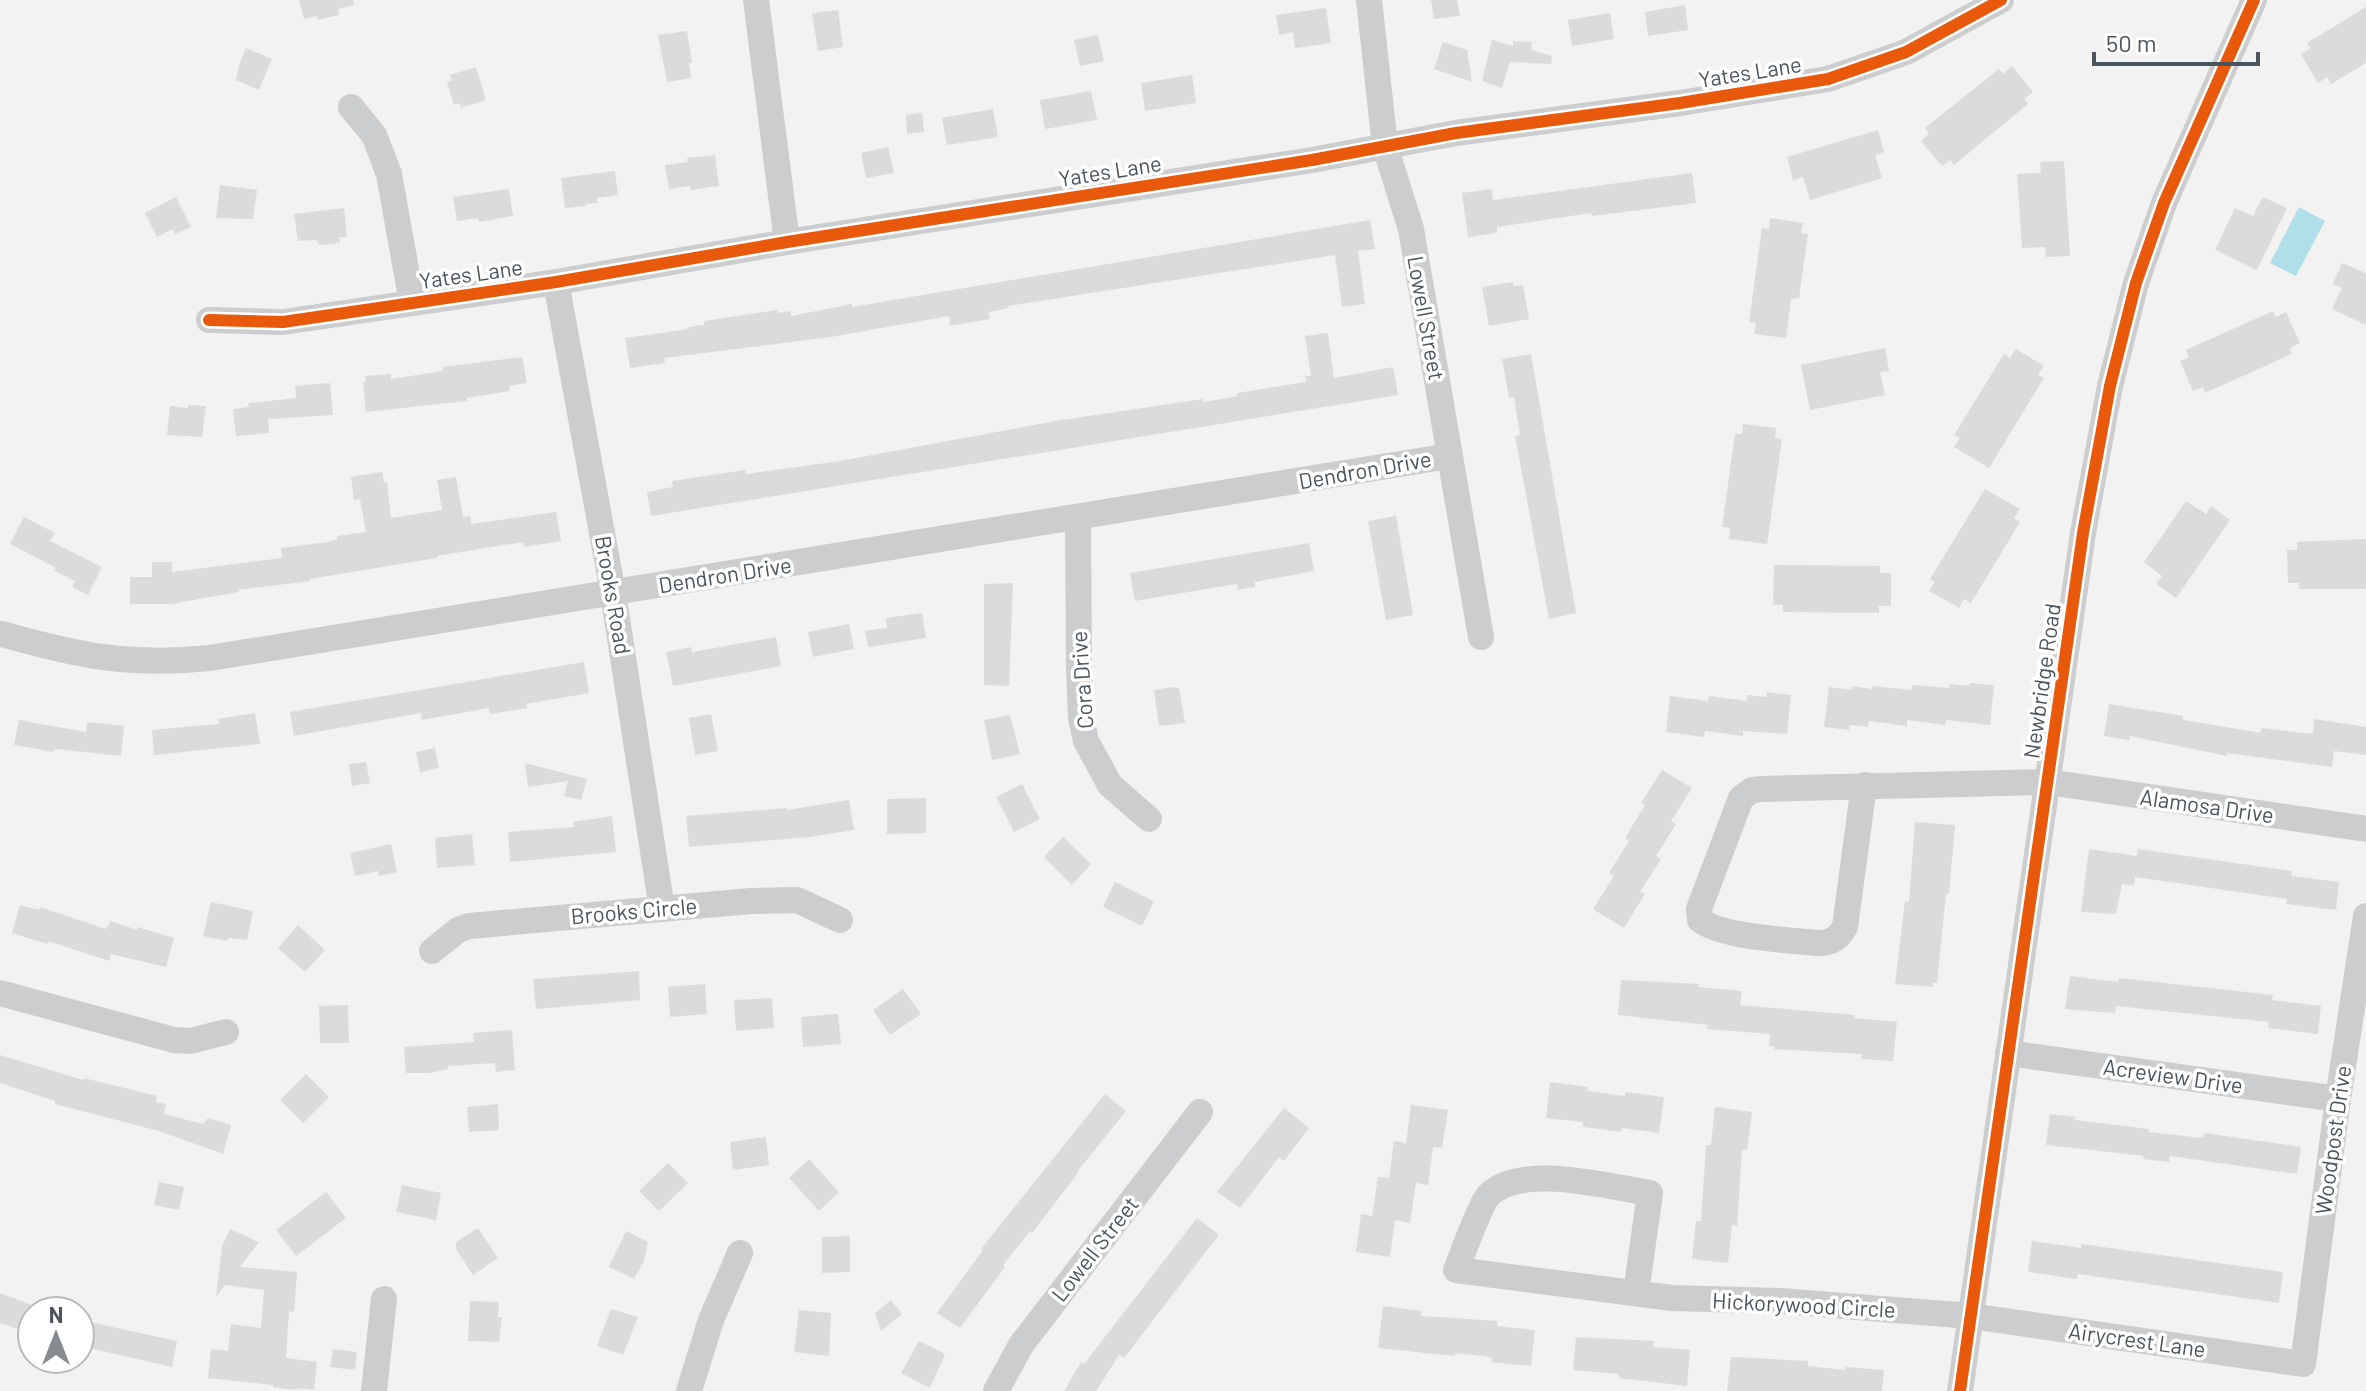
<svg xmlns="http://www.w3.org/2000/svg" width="2366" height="1391" font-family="Barlow,sans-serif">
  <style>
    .water { fill: #b0dee9 }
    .building { fill: #dbdbdc }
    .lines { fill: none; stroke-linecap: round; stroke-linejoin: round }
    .minor { stroke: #cccdcf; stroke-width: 26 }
    .cycleway-casing { stroke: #fff; stroke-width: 17 }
    .cycleway { stroke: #e8590c; stroke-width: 12 }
    .labels { text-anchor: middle; stroke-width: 7; stroke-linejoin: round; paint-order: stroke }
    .street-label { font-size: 22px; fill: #4a545d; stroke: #fff }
  </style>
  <rect width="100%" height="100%" fill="#f2f2f2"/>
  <!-- water -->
  <polygon class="water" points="2299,207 2325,221 2296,276 2270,263"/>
  <!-- building -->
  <g class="building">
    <polygon points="299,0 353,0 354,5 338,9 339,15 318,20 317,16 304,19"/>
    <polygon points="1431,0 1457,0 1460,16 1434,19"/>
    <polygon points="1685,5 1688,30 1648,36 1645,12"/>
    <polygon points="2366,7 2366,63 2331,84 2327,77 2318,83 2301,54 2311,48 2307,43"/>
    <polygon points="1326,8 1331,43 1295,48 1293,32 1279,35 1276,15"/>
    <polygon points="838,10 843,47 818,51 812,13"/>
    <polygon points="1610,13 1614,39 1572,46 1568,20"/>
    <polygon points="687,31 692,63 689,63 691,78 667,82 658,35"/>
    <polygon points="1098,35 1104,61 1080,66 1074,40"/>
    <polygon points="1492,40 1513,46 1513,41 1532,42 1531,50 1552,56 1551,64 1510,62 1502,88 1482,81"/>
    <polygon points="1443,42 1467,50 1472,82 1434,69"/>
    <polygon points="246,48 272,59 259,90 236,80 239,65"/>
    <polygon points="2012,66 2033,92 2024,99 2028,104 1954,165 1950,160 1942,166 1921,141 1929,134 1925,128 1999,69 2003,74"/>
    <polygon points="476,67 486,100 461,108 460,103 454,105 447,82 452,81 450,75"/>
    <polygon points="1192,75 1196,103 1145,111 1141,83"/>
    <polygon points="1091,91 1097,120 1045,129 1040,100"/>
    <polygon points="993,109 998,137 947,145 942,118"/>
    <polygon points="922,113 924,132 907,134 906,115"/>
    <polygon points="1878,130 1884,152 1875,155 1882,178 1810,200 1803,177 1793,180 1787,157"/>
    <polygon points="888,147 894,173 866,178 861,153"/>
    <polygon points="715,155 719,186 690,190 690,186 669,189 665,165 688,162 687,158"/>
    <polygon points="2064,161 2070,256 2046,257 2045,247 2022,248 2017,174 2041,173 2040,162"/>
    <polygon points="615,171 618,195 597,198 597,203 586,204 586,206 565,208 561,178"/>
    <polygon points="1692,173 1696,203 1592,216 1591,213 1497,227 1497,233 1468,237 1462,193 1492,189 1493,200"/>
    <polygon points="220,185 257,190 253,219 216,218"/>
    <polygon points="509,189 513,216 479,222 478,218 457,221 453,197"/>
    <polygon points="176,197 191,227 175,234 173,229 157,237 145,213"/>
    <polygon points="2263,197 2287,208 2257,270 2215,250 2235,208 2253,216"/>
    <polygon points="344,208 347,237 339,237 340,243 319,245 318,241 314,240 298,241 294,214"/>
    <polygon points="1770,218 1803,223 1801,233 1808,234 1799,298 1791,299 1786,338 1754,334 1756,323 1749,322 1762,228 1769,229"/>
    <polygon points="1370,220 1375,249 1358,251 1365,304 1342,307 1335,255 1008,306 1009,308 989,312 990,319 950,326 949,316 831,337 664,358 665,363 630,368 625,338 689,329 689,327 704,325 704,321 777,310 777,313 790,311 791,316 852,304 852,307"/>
    <polygon points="2342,263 2366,273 2366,325 2332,309 2342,288 2333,284"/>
    <polygon points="1513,282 1513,286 1523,285 1529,319 1489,326 1482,287"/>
    <polygon points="2273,311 2276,317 2286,312 2300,343 2290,348 2292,354 2205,393 2203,387 2193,391 2180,361 2189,357 2186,350"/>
    <polygon points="1328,333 1334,378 1393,367 1398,395 651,516 647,492 673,487 672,481 745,470 746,474 840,461 1055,421 1203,399 1203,402 1238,396 1237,393 1306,382 1305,376 1311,376 1305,336"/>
    <polygon points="1885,348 1889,371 1880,372 1885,395 1810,410 1801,365"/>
    <polygon points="2016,349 2044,366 2038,375 2044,378 1989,468 1954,447 1960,438 1954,435 2004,354 2010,358"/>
    <polygon points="1531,354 1576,613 1549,619 1515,436 1520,435 1514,397 1509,398 1502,359"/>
    <polygon points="522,357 527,383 509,386 510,391 466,398 467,401 366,412 363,382 366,382 365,376 391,374 391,379 443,371 442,367"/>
    <polygon points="330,383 333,415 268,419 269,433 236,436 233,409 249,407 248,403 296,398 295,386"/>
    <polygon points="188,405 206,406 202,437 167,435 170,406 188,408"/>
    <polygon points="1743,424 1776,428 1775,438 1782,439 1767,544 1729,539 1730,528 1722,527 1735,434 1742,434"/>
    <polygon points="382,472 384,482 387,482 391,518 442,510 437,480 456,477 463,517 470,516 471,524 556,512 561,541 524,547 523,542 437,556 437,558 310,579 310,581 239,590 239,592 171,604 130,604 130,577 152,577 152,562 172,562 172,572 282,558 281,548 328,542 338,539 337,536 366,532 360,499 354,500 351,477"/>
    <polygon points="1985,489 2020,509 2014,518 2020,522 1971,603 1964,599 1959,608 1929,591 1935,582 1930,579"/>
    <polygon points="2186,501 2206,514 2211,506 2230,520 2176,598 2156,584 2162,576 2144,562"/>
    <polygon points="1396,516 1413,615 1386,620 1368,521"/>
    <polygon points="24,517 55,533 50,541 102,567 88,595 72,587 75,581 54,571 56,568 10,544"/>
    <polygon points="2366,539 2366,589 2299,589 2299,583 2288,583 2287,550 2297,550 2297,542"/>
    <polygon points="1309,543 1314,571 1255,582 1255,587 1238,590 1237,584 1135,601 1130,573"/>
    <polygon points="1774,565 1880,566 1880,573 1891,573 1891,606 1879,606 1879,613 1783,612 1783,605 1773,605"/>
    <polygon points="1013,583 1009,686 984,685 984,584"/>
    <polygon points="922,613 926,638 868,647 865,631 887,628 886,618"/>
    <polygon points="849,624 854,649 813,657 808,632"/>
    <polygon points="776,637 781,666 673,686 666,652 691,647 692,652"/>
    <polygon points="584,662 589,693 526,704 527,708 490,714 489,708 422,720 421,713 294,736 290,712"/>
    <polygon points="1970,683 1994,685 1990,725 1946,720 1945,725 1907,720 1907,726 1869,721 1868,727 1850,725 1849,730 1824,727 1829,687 1852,690 1852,686 1872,689 1872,686 1911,690 1912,685 1949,688 1950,684 1969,686"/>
    <polygon points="1173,687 1179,688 1185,723 1159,726 1154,690"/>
    <polygon points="1767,692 1791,695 1787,734 1743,731 1743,736 1705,731 1704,737 1666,732 1670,696 1708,701 1709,696 1747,701 1747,695 1766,697"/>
    <polygon points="2109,704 2183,716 2183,720 2261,733 2261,728 2313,734 2314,719 2366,727 2366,755 2334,751 2332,767 2227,753 2227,756 2130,736 2129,740 2104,736"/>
    <polygon points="255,713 260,744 154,755 152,730 219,724 218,719"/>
    <polygon points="711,714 718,751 695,755 689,718"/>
    <polygon points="1010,715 1020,754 992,760 984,720"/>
    <polygon points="19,720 86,732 87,722 124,726 121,756 55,749 54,752 14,745"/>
    <polygon points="435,748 439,768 420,772 416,752"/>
    <polygon points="366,762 370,783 352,786 349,764"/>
    <polygon points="525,763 587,779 581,800 564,796 568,781 528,787"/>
    <polygon points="1662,770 1692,788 1671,821 1676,824 1656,856 1661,859 1640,892 1645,894 1624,928 1593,909 1614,876 1609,873 1629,841 1625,838 1645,805 1641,803"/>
    <polygon points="1022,784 1040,819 1014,832 996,797"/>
    <polygon points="926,798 926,833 887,834 887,799"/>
    <polygon points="849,800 854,830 811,837 689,847 686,816 787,808 787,810"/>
    <polygon points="612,816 616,852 510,862 508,832 574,827 573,822"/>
    <polygon points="1915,822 1955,825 1949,894 1946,894 1937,983 1933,983 1933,987 1895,984 1905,901 1909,902"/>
    <polygon points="472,834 475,865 437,868 435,838"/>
    <polygon points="1063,837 1091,864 1072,885 1044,857"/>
    <polygon points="391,844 397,872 379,876 378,871 355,876 350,853"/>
    <polygon points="2089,849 2137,856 2138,849 2292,871 2291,876 2339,882 2336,910 2286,904 2287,899 2135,877 2134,886 2122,884 2116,914 2081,912"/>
    <polygon points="1115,882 1154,901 1142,926 1103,907"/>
    <polygon points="211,902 253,911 247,940 228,938 227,941 203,936"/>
    <polygon points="20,905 39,910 40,907 106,929 111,921 137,930 138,927 174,938 166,967 111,954 109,961 48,941 47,944 12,933"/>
    <polygon points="298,925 325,950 305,972 278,948"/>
    <polygon points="639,971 640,1000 536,1009 533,979"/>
    <polygon points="2070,976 2118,982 2119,978 2273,995 2272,1000 2321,1006 2318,1034 2268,1028 2269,1022 2116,1006 2115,1013 2065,1009"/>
    <polygon points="1621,980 1699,984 1699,987 1742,991 1740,1005 1855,1015 1855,1018 1897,1022 1893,1061 1861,1059 1862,1054 1774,1049 1774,1046 1769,1046 1770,1034 1707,1029 1708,1025 1618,1015"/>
    <polygon points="705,984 707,1014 670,1017 668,987"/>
    <polygon points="903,989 921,1014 890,1035 873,1010"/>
    <polygon points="772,998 774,1028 736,1031 734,1000"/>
    <polygon points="348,1005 349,1043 320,1043 319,1006"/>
    <polygon points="838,1014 841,1044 803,1047 801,1017"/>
    <polygon points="512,1030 515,1070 496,1072 495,1063 448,1066 448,1069 430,1073 406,1073 404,1047 474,1042 473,1033"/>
    <polygon points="0,1055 83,1080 84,1078 157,1096 156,1102 166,1104 164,1114 203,1124 208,1118 231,1125 223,1154 159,1131 55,1104 55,1101 0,1083"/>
    <polygon points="306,1074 329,1097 303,1123 280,1100"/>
    <polygon points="1550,1082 1588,1087 1587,1091 1625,1096 1625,1092 1664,1097 1659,1133 1622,1128 1621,1132 1583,1127 1583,1122 1546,1118"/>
    <polygon points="1105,1094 1126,1111 1077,1172 1078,1173 1032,1233 1030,1231 1003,1265 1005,1267 960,1328 937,1313 983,1250 981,1249"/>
    <polygon points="498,1104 499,1130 469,1132 467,1107"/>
    <polygon points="1411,1105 1448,1110 1442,1148 1433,1147 1428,1185 1416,1183 1410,1223 1395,1220 1390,1257 1356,1252 1361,1214 1372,1216 1378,1177 1389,1178 1394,1141 1406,1143"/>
    <polygon points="1715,1107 1752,1112 1747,1150 1742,1150 1737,1226 1732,1225 1728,1263 1692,1259 1696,1221 1701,1221 1706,1145 1711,1145"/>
    <polygon points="1284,1108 1309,1128 1284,1161 1279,1157 1240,1208 1217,1192"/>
    <polygon points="2050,1114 2076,1117 2075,1120 2149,1129 2149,1132 2203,1138 2204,1133 2301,1147 2297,1174 2170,1156 2169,1162 2143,1159 2144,1156 2046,1145"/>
    <polygon points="766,1137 769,1165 733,1170 730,1142"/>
    <polygon points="809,1159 839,1192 819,1211 789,1178"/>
    <polygon points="668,1163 688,1183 659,1211 639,1191"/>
    <polygon points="159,1182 184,1187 179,1210 154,1205"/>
    <polygon points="402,1185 441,1193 436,1220 396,1212"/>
    <polygon points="326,1192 346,1218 296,1256 276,1230"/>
    <polygon points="1197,1218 1219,1235 1197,1263 1124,1358 1119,1355 1096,1391 1064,1391 1081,1362 1084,1364"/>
    <polygon points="478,1228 498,1258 473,1275 456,1249 456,1242"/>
    <polygon points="230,1229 259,1242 240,1267 297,1272 294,1312 289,1311 286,1358 317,1362 314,1390 296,1388 295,1390 273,1387 273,1385 208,1378 211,1349 228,1351 231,1324 261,1328 264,1290 225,1285 216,1297 222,1246"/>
    <polygon points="626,1231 648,1242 644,1260 634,1279 609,1267"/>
    <polygon points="850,1236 850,1272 822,1273 822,1237"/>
    <polygon points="2032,1241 2081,1248 2081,1244 2283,1272 2279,1303 2078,1274 2077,1279 2028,1272"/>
    <polygon points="0,1293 32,1305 32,1334 0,1323"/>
    <polygon points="891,1300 902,1314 881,1331 875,1313"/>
    <polygon points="470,1301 499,1302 498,1317 502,1317 499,1342 468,1341"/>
    <polygon points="1383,1306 1422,1311 1421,1316 1498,1321 1497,1326 1535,1330 1531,1366 1491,1362 1492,1357 1455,1353 1455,1356 1378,1348"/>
    <polygon points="611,1309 638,1317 623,1355 597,1346"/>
    <polygon points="799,1310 831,1313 829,1356 794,1352"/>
    <polygon points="80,1320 177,1341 172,1367 80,1346"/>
    <polygon points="1576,1337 1654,1341 1653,1347 1690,1350 1687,1386 1619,1378 1619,1374 1573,1370"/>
    <polygon points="919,1341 945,1354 930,1388 901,1373"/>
    <polygon points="333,1349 357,1352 355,1370 330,1367"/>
    <polygon points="1731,1357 1808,1361 1808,1366 1845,1370 1845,1367 1884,1370 1882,1391 1727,1391"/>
  </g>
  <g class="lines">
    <!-- minor -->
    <g class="minor">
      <polyline points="756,0 787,242"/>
      <polyline points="1369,0 1385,146 1411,229 1481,637"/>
      <polyline points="351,107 374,135 389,174 412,303"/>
      <polyline points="556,282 613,593 662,909"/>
      <polyline points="209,320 283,322 556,282 787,242 1312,160 1456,133 1680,103 1828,79 1906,52 2001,0"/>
      <polyline points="1078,518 1079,669 1081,718 1086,741 1110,785 1149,819"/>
      <path d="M 2,634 C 80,656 128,666 210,658 L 1449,456"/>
      <path d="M 1864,785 L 1845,927 C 1838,939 1831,943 1817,943 C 1788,940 1721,937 1700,920 L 1699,909 L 1741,798 L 1752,790 L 1762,789 L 2048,782 L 2366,829"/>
      <polyline points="432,951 458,930 469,926 751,901 797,900 840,920"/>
      <polyline points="0,993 174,1040 190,1041 226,1032"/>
      <polyline points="2008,1053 2338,1099"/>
      <path d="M 1636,1293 L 1650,1193 C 1609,1187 1520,1162 1488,1196 C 1480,1205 1462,1255 1456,1270 L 1672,1298 L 1780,1301 L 1971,1316 L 2303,1364 L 2338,1099 L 2366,916"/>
      <polyline points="374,1391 384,1299"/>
      <polyline points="689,1391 711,1320 740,1253"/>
      <polyline points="996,1391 1021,1345 1200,1112"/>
      <polyline points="1960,1391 2083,533 2110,386 2136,283 2164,203 2254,0"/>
    </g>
    <!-- cycleway casing -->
    <g class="cycleway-casing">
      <g id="cycleway">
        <polyline points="209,320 283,322 556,282 787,242 1312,160 1456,133 1680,103 1828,79 1906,52 2001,0"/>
        <polyline points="1960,1391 2083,533 2110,386 2136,283 2164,203 2254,0"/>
      </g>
    </g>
    <!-- cycleway -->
    <use href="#cycleway" class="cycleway"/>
  </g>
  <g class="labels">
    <!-- street labels -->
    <g class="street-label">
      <text transform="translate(1750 72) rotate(-9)" y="8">Yates Lane</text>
      <text transform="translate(1110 171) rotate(-9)" y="8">Yates Lane</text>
      <text transform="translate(471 274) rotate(-8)" y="8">Yates Lane</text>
      <text transform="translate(1426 318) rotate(80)" y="8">Lowell Street</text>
      <text transform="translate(1365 470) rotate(-10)" y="8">Dendron Drive</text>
      <text transform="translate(725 575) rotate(-9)" y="8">Dendron Drive</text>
      <text transform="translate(613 595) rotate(80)" y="8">Brooks Road</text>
      <text transform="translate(1082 680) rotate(-94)" y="8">Cora Drive</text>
      <text transform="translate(2042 681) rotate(-82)" y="8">Newbridge Road</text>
      <text transform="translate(2207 806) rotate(8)" y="8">Alamosa Drive</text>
      <text transform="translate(634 911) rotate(-5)" y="8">Brooks Circle</text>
      <text transform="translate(2173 1076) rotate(8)" y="8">Acreview Drive</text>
      <text transform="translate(2333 1140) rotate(-82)" y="8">Woodpost Drive</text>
      <text transform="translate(1095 1249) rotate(-52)" y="8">Lowell Street</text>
      <text transform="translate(1804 1305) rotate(3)" y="8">Hickorywood Circle</text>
      <text transform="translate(2137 1340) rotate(8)" y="8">Airycrest Lane</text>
    </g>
  </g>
  <!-- north arrow -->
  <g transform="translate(56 1335)"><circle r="38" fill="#ffffff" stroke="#b7bbbe" stroke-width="2"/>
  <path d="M0-6L14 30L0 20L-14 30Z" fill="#858b91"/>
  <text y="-12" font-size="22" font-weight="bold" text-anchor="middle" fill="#4a545d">N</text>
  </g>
  <!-- scale -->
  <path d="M2094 52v12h164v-12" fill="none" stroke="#4a545d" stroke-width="4"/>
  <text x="2106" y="52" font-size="24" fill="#4a545d" stroke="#ffffff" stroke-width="6" paint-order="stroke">50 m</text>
</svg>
